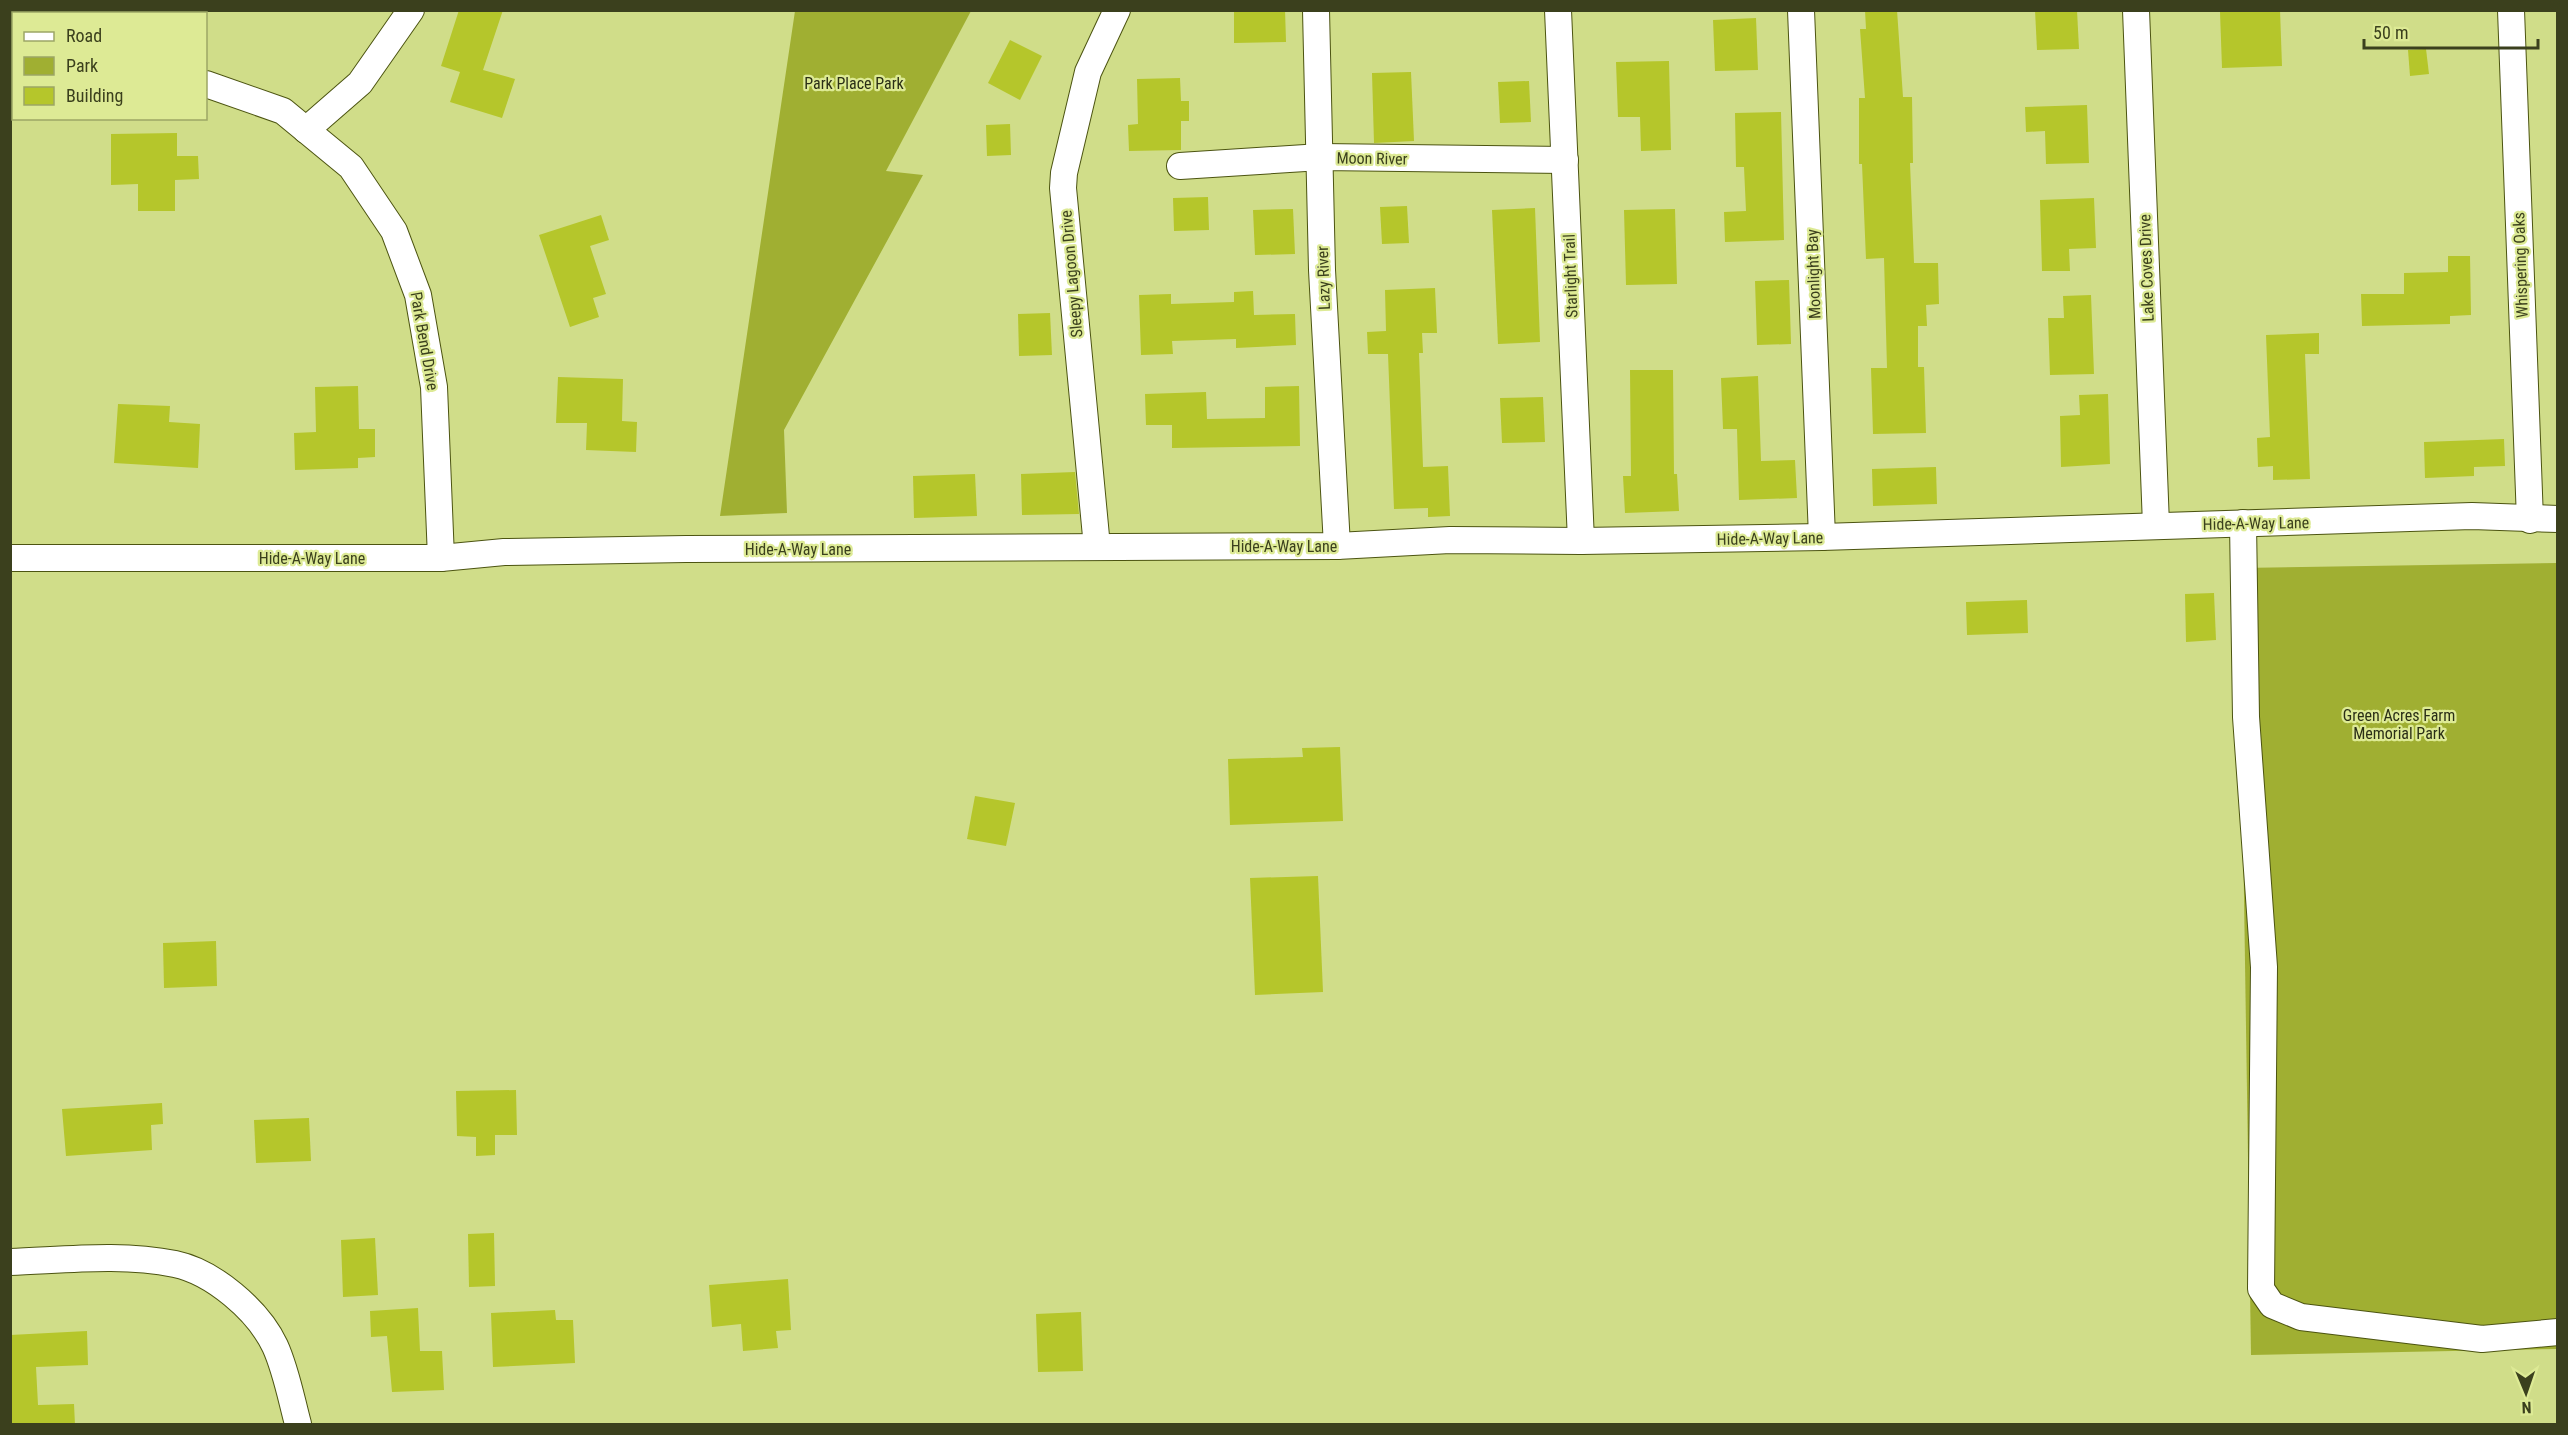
<svg xmlns="http://www.w3.org/2000/svg" width="2568" height="1435" font-family="'Roboto Condensed',sans-serif">
  <style>
    .green { fill: #a0af32 }
    .building { fill: #b5c62b }
    .lines { fill: none; stroke-linecap: round; stroke-linejoin: round }
    .minor-casing { stroke: #4c5411; stroke-width: 28 }
    .minor { stroke: #fff; stroke-width: 26 }
    .labels { text-anchor: middle; stroke-width: 4.5; stroke-linejoin: round; paint-order: stroke }
    .park-label { font-size: 16px; fill: #2a2e16; stroke: #ddea95 }
    .street-label { font-size: 16px; fill: #3b401d; stroke: #ddea95 }
  </style>
  <rect width="100%" height="100%" fill="#d0dd89"/>
  <!-- green -->
  <g class="green">
    <polygon points="795,11 971,11 886,171 923,175 784,430 787,513 720,516"/>
    <polygon points="2557,563 2557,1349 2251,1355 2239,568"/>
  </g>
  <!-- building -->
  <g class="building">
    <polygon points="459,10 503,10 483,70 515,79 502,118 450,102 460,72 441,66"/>
    <polygon points="1234,10 1285,10 1286,42 1234,43"/>
    <polygon points="1865,10 1897,10 1903,97 1912,97 1913,163 1910,163 1914,263 1938,263 1939,304 1926,305 1927,326 1918,326 1918,367 1924,367 1926,433 1873,434 1871,368 1887,368 1884,258 1866,259 1862,164 1859,164 1859,98 1865,98 1860,29 1866,29"/>
    <polygon points="2035,10 2077,10 2079,49 2037,50"/>
    <polygon points="2280,10 2282,66 2222,68 2220,12"/>
    <polygon points="1756,18 1758,70 1715,71 1713,20"/>
    <polygon points="1010,40 1042,56 1020,100 988,83"/>
    <polygon points="2426,49 2429,74 2410,76 2408,50"/>
    <polygon points="1669,61 1671,150 1641,151 1640,117 1618,117 1616,62"/>
    <polygon points="1411,72 1414,141 1374,143 1372,73"/>
    <polygon points="1180,78 1181,101 1189,101 1189,121 1181,121 1181,150 1129,151 1128,125 1138,124 1137,79"/>
    <polygon points="1529,81 1531,122 1500,123 1498,82"/>
    <polygon points="2087,105 2089,163 2046,164 2045,131 2026,132 2025,107"/>
    <polygon points="1781,112 1784,240 1725,242 1724,212 1746,211 1744,167 1736,167 1735,113"/>
    <polygon points="1010,124 1011,155 987,156 986,125"/>
    <polygon points="177,133 177,156 198,156 199,179 175,180 175,211 138,211 138,184 111,185 111,134"/>
    <polygon points="1208,197 1209,230 1174,231 1173,198"/>
    <polygon points="2094,198 2096,248 2069,249 2070,271 2042,271 2040,200"/>
    <polygon points="1407,206 1409,243 1382,244 1380,207"/>
    <polygon points="1535,208 1540,342 1498,344 1492,210"/>
    <polygon points="1293,209 1295,254 1255,255 1253,210"/>
    <polygon points="1675,209 1677,284 1626,285 1624,210"/>
    <polygon points="601,215 609,240 590,246 606,294 593,298 599,317 570,327 539,235"/>
    <polygon points="2448,256 2470,256 2471,315 2450,316 2450,324 2362,326 2361,294 2404,294 2404,273 2448,272"/>
    <polygon points="1789,280 1791,344 1757,345 1755,281"/>
    <polygon points="1435,288 1437,333 1422,333 1423,353 1419,353 1423,467 1448,466 1450,516 1428,517 1428,508 1394,509 1388,354 1368,354 1367,332 1386,331 1385,290"/>
    <polygon points="1253,291 1254,315 1295,314 1296,345 1236,348 1236,339 1172,341 1173,354 1141,355 1139,295 1171,294 1171,304 1234,302 1234,292"/>
    <polygon points="2091,295 2094,374 2050,375 2048,318 2064,318 2063,296"/>
    <polygon points="1050,313 1052,355 1019,356 1018,314"/>
    <polygon points="2319,333 2319,354 2305,354 2310,479 2273,480 2273,466 2258,467 2257,438 2270,437 2266,335"/>
    <polygon points="1630,370 1673,370 1674,474 1677,474 1679,511 1625,513 1623,476 1631,476"/>
    <polygon points="1758,376 1761,461 1795,460 1797,498 1739,500 1737,429 1723,429 1721,378"/>
    <polygon points="558,377 623,379 622,421 637,422 636,452 586,450 587,423 556,423"/>
    <polygon points="358,386 359,429 375,429 375,457 358,458 358,468 295,470 294,433 316,432 315,387"/>
    <polygon points="1299,386 1300,446 1172,448 1172,425 1146,425 1145,394 1206,392 1207,419 1265,418 1265,387"/>
    <polygon points="2108,394 2110,464 2061,467 2060,416 2080,415 2079,395"/>
    <polygon points="1543,397 1545,442 1502,443 1500,398"/>
    <polygon points="118,404 170,406 169,422 200,424 198,468 114,463"/>
    <polygon points="2504,439 2505,466 2474,467 2474,476 2425,478 2424,442"/>
    <polygon points="1936,467 1937,504 1873,506 1872,469"/>
    <polygon points="1075,472 1079,514 1022,515 1021,474"/>
    <polygon points="975,474 977,516 914,518 913,476"/>
    <polygon points="2214,593 2216,640 2186,642 2185,594"/>
    <polygon points="2027,600 2028,633 1967,635 1966,602"/>
    <polygon points="1340,747 1343,821 1230,825 1228,759 1303,757 1302,748"/>
    <polygon points="975,796 1015,803 1006,846 967,839"/>
    <polygon points="1318,876 1323,992 1255,995 1250,878"/>
    <polygon points="216,941 217,986 164,988 163,943"/>
    <polygon points="516,1090 517,1135 495,1135 495,1155 476,1156 476,1137 457,1136 456,1091"/>
    <polygon points="162,1103 163,1124 151,1125 152,1150 66,1156 62,1109"/>
    <polygon points="309,1118 311,1161 256,1163 254,1120"/>
    <polygon points="494,1233 495,1286 469,1287 468,1234"/>
    <polygon points="375,1238 378,1295 343,1297 341,1240"/>
    <polygon points="788,1279 791,1330 776,1331 778,1348 743,1351 741,1324 712,1327 709,1285"/>
    <polygon points="418,1308 420,1351 442,1351 444,1390 392,1392 387,1336 371,1337 370,1311"/>
    <polygon points="555,1310 556,1320 573,1320 575,1363 493,1367 491,1313"/>
    <polygon points="1081,1312 1083,1371 1038,1372 1036,1314"/>
    <polygon points="87,1331 88,1365 36,1367 38,1405 74,1404 75,1425 10,1423 10,1335"/>
  </g>
  <g class="lines">
    <!-- minor casing -->
    <g class="minor-casing">
      <g id="minor">
        <polyline points="1316,10 1322,270 1337,546"/>
        <polyline points="1558,10 1581,541"/>
        <polyline points="1801,10 1822,537"/>
        <polyline points="2136,10 2156,525"/>
        <polyline points="2511,10 2530,520"/>
        <polyline points="10,47 14,47"/>
        <polyline points="206,84 283,111 351,167 394,231 418,295 434,387 441,558"/>
        <polyline points="306,130 360,83 411,10"/>
        <polyline points="1180,166 1321,157 1565,160"/>
        <polyline points="2243,523 2246,717 2264,967 2261,1289 2272,1305 2301,1317 2482,1339 2558,1332"/>
        <polyline points="1097,547 1063,188 1064,173 1088,72 1117,10"/>
        <polyline points="10,558 441,558 504,552 686,549 1337,546 1450,540 1581,541 1822,537 2472,516 2558,519"/>
        <path d="M 10,1262 C 65,1260 121,1253 175,1264 C 213,1272 258,1310 275,1346 C 286,1370 291,1398 298,1424"/>
      </g>
    </g>
    <!-- minor -->
    <use href="#minor" class="minor"/>
  </g>
  <g class="labels">
    <!-- park labels -->
    <g class="park-label">
      <text x="854" y="89">Park Place Park</text>
      <text x="2399" y="721">Green Acres Farm<tspan x="2399" dy="18">Memorial Park</tspan></text>
    </g>
    <!-- street labels -->
    <g class="street-label">
      <text transform="translate(1372 158) rotate(1)" y="6">Moon River</text>
      <text transform="translate(2520 265) rotate(-92)" y="6">Whispering Oaks</text>
      <text transform="translate(2146 268) rotate(-92)" y="6">Lake Coves Drive</text>
      <text transform="translate(1071 274) rotate(-95)" y="6">Sleepy Lagoon Drive</text>
      <text transform="translate(1813 274) rotate(-92)" y="6">Moonlight Bay</text>
      <text transform="translate(1570 276) rotate(-92)" y="6">Starlight Trail</text>
      <text transform="translate(1323 278) rotate(-92)" y="6">Lazy River</text>
      <text transform="translate(425 341) rotate(80)" y="6">Park Bend Drive</text>
      <text transform="translate(2256 523) rotate(-1)" y="6">Hide-A-Way Lane</text>
      <text transform="translate(1770 538) rotate(-1)" y="6">Hide-A-Way Lane</text>
      <text x="1284" y="552">Hide-A-Way Lane</text>
      <text x="798" y="555">Hide-A-Way Lane</text>
      <text x="312" y="564">Hide-A-Way Lane</text>
    </g>
  </g>
  <!-- border -->
  <rect width="2568" height="1435" fill="none" stroke="#3b401d" stroke-width="24"/>
  <!-- legend -->
  <rect x="12" y="12" width="195" height="108" fill="#ddea95" stroke="#9ca665" stroke-width="1.5"/>
  <rect x="24" y="32" width="30" height="9" fill="#ffffff" stroke="#9ca665" stroke-width="1.5"/>
  <text x="66" y="42" font-size="18" fill="#3b401d">Road</text>
  <rect x="24" y="57" width="30" height="18" fill="#a0af32" stroke="#9ca665" stroke-width="1.5"/>
  <text x="66" y="72" font-size="18" fill="#3b401d">Park</text>
  <rect x="24" y="87" width="30" height="18" fill="#b5c62b" stroke="#9ca665" stroke-width="1.5"/>
  <text x="66" y="102" font-size="18" fill="#3b401d">Building</text>
  <!-- north arrow -->
  <g transform="translate(2526 1393) rotate(178)" stroke="#ddea95" stroke-width="4.5" paint-order="stroke">
  <path d="M0-4.5L10 22L0 15L-10 22Z" fill="#3b401d"/>
  <text y="-9" font-size="16" font-weight="bold" text-anchor="middle" fill="#3b401d">N</text>
  </g>
  <!-- scale -->
  <path d="M2364 39v9h174v-9" fill="none" stroke="#3b401d" stroke-width="3"/>
  <text x="2373" y="39" font-size="18" fill="#3b401d" stroke="#ddea95" stroke-width="4.5" paint-order="stroke">50 m</text>
</svg>
